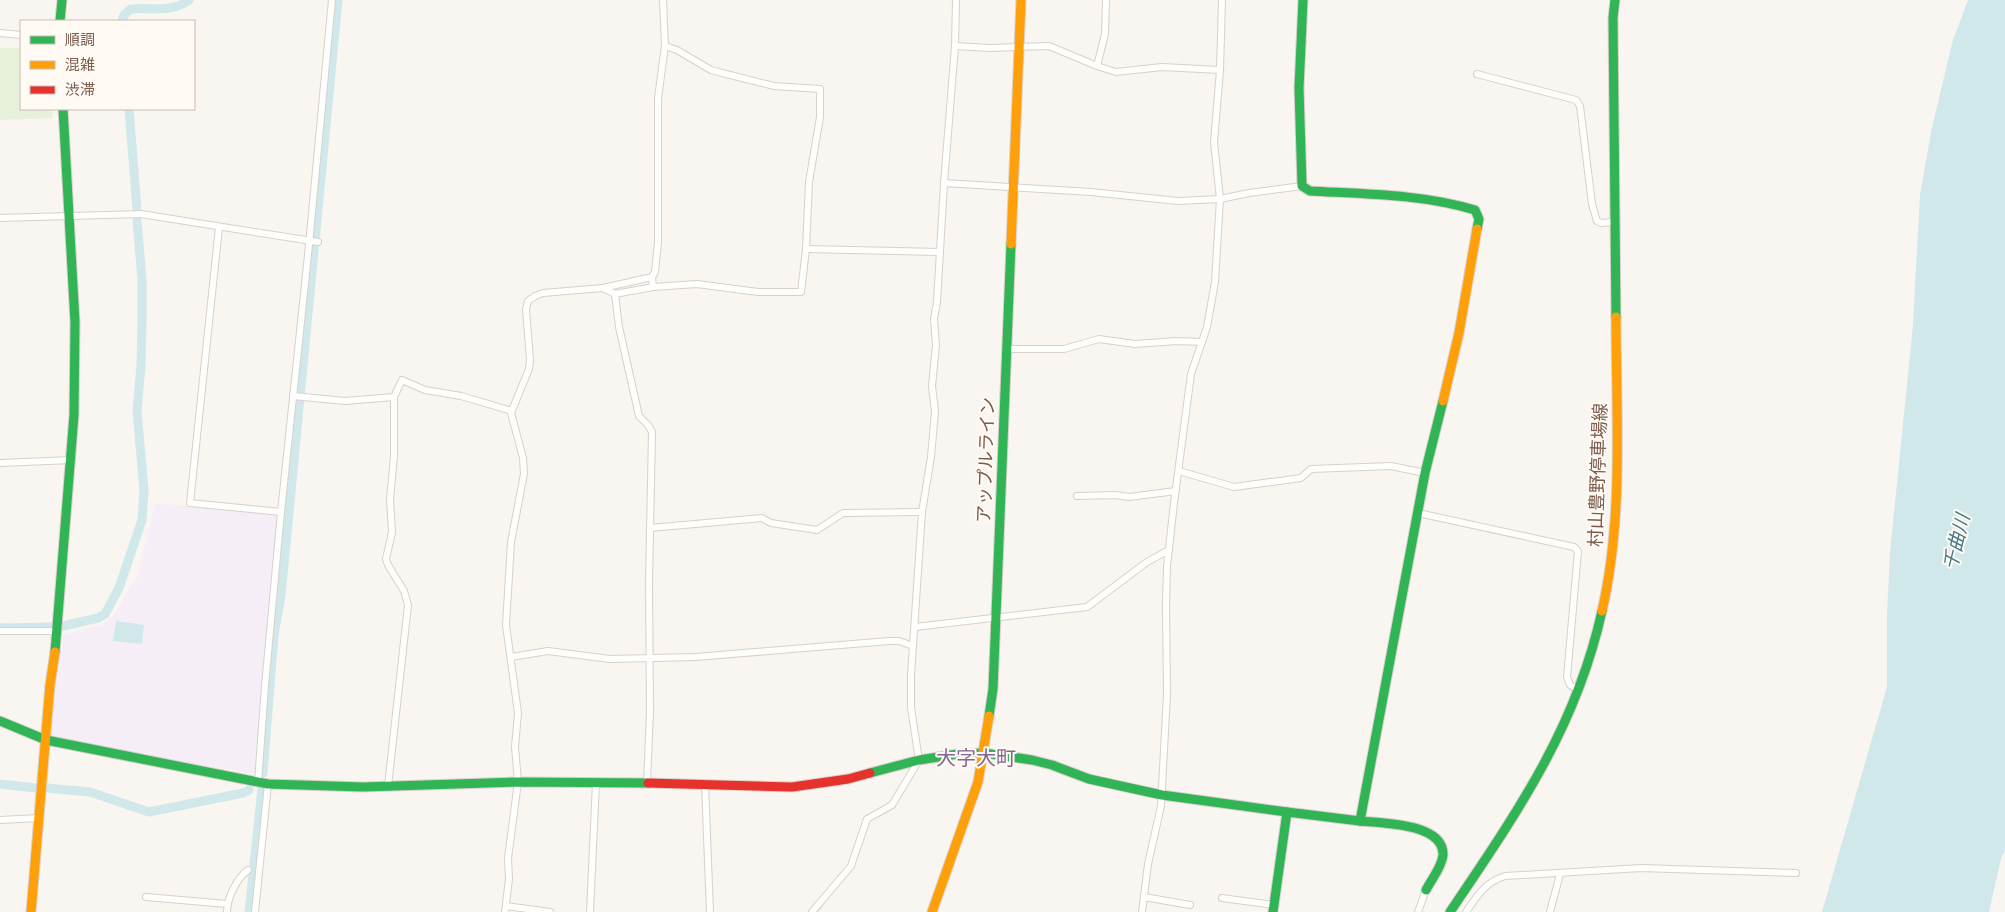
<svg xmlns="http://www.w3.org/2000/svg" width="2005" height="912" font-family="Karla,'Noto Sans JP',sans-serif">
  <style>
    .education { fill: #f6eef6 }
    .green { fill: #e7f0db }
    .water { fill: #d0e8ea }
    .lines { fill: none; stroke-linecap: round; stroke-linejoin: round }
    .stream { stroke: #d0e8ea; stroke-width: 2.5 }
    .canal { stroke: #d0e8ea; stroke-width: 9 }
    .street-casing { stroke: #d7d1cb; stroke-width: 8 }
    .fast-casing { stroke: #d9d2cb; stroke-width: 11 }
    .slow-casing { stroke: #d9d2cb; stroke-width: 11 }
    .jam-casing { stroke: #d9d2cb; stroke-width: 11 }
    .street { stroke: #fefefd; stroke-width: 6 }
    .fast { stroke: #30b455; stroke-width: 9 }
    .slow { stroke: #ff9f0a; stroke-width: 9 }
    .jam { stroke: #e5322d; stroke-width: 9 }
    .labels { text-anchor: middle; stroke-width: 4; stroke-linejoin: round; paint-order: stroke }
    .street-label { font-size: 18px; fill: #7a5c4d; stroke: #fffaf3 }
    .water-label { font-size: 19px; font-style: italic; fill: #437c86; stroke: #fffaf3 }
    .quarter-label { font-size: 20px; fill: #846695; stroke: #fffaf3 }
  </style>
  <rect width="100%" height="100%" fill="#f9f5f0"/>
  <!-- education -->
  <polygon class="education" points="155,503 278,515 256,774 48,739 64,635 103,624 114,615 138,574"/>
  <!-- green -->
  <polygon class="green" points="0,48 21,48 21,109 52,109 53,118 0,120"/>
  <!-- water -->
  <g class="water">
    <polygon points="1968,0 2005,0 2005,850 2001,859 1989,912 1822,912 1887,687 1887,615 1890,552 1913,325 1920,195 1932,127 1953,40"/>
    <polygon points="116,621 144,625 142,644 113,641"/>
  </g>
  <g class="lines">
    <!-- stream -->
    <g class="stream">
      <polyline points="884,813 895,807"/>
      <polyline points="817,912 822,905"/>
    </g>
    <!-- canal -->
    <g class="canal">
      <path d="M 122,21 L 124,15 L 131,9 C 151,7 172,13 189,0"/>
      <polyline points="129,109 137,209"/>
      <polyline points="63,626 98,618 105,614 119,588 142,520 144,490 137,411 141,366 142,322 142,279 137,221"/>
      <polyline points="0,628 52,627"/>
      <polyline points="263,773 274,635 281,596 338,0"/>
      <polyline points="0,784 36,788"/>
      <polyline points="47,788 90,792 149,812 243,793 249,790"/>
      <polyline points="249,912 262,789"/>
    </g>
    <!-- street casing -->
    <g class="street-casing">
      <g id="street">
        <polyline points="0,33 21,35"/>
        <polyline points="955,46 990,48 1049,46 1097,66 1105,34 1106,0"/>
        <polyline points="1097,66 1116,72 1162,67 1220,70"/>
        <polyline points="1477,74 1576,100 1580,106 1592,204 1597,221 1601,223 1614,222"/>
        <polyline points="944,183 1091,192 1178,201 1220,199 1249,193 1302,186"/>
        <polyline points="0,218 141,214 318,242"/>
        <polyline points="219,227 190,503 281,512"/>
        <polyline points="806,249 940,252"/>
        <polyline points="653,287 652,277 655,272 658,242 658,98 665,46 663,0"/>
        <polyline points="603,288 652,277"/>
        <polyline points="615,294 619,327 639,416 648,425 652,432 649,582 650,712 647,783"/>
        <polyline points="1007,349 1064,349 1099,339 1135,344 1177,341 1202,342"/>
        <polyline points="293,396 345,401 394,397 402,380 425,390 461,396 512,411"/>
        <polyline points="0,463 72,460"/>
        <polyline points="1179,471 1234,487 1301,478 1311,469 1391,466 1425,473"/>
        <polyline points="1077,496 1116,495 1129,497 1176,491"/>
        <polyline points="1418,513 1574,547 1578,551 1567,677 1570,685 1578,690"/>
        <polyline points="650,528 762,518 771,523 817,530 843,513 922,512"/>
        <polyline points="915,627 1087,607 1147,562 1169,550"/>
        <polyline points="0,631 58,631"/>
        <polyline points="511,657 548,651 610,659 696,657 889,641 899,641 913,646"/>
        <polyline points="258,782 265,686 281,512 308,255 332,0"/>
        <polyline points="705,784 710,912"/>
        <polyline points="388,786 408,605 404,591 388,565 386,559 392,532 390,499 394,456 394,397"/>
        <polyline points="0,820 39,818"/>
        <polyline points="146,897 227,904"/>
        <polyline points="1144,897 1190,905"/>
        <polyline points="1222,898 1274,905"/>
        <polyline points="506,906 550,912"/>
        <path d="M 227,912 C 227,898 237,878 248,870"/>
        <polyline points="255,912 268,784"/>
        <polyline points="505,912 509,879 508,858 518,782 515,747 518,713 506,625 511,542 524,474 523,458 511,413 529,369 530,360 526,309 528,301 535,296 543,293 603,288 615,294 653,287 697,284 758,292 801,292 806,249 809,182 820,117 820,89 774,86 730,75 711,70 677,50 665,46"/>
        <polyline points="590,912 596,783"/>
        <polyline points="812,912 851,866 867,819 892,805 919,760 911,708 911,675 922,512 931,457 935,411 932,386 936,345 934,319 937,302 944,183 955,46 956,0"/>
        <polyline points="1142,912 1148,864 1161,806 1167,694 1166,606 1167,566 1174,503 1191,374 1207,327 1215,282 1220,199 1214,142 1220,70 1222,0"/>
        <polyline points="1418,912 1426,890"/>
        <path d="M 1466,912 C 1478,895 1484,883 1505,876 L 1641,868 L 1796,873"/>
        <polyline points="1550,912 1560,874"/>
      </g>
    </g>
    <!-- fast casing -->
    <g class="fast-casing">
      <g id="fast">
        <path d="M 1303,0 L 1299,88 L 1302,186 L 1310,191 C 1366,194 1421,194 1475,210 L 1479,219 L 1477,229"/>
        <polyline points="1615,0 1613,18 1616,317"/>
        <polyline points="60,21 62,0"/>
        <polyline points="55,652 74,415 75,322 63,109"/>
        <polyline points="989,716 993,689 1011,244"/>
        <polyline points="0,721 46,740 268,784 363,787 518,782 648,783"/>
        <polyline points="870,773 919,760 958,754 984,753 1032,760 1052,765 1089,779 1162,795 1287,812"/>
        <path d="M 1360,821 C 1382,823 1444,823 1443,855 C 1442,867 1431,880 1426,890"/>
        <polyline points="1273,912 1287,812 1360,821 1425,473 1443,401"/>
        <path d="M 1450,912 C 1516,814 1576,729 1602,611"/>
      </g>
    </g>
    <!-- slow casing -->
    <g class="slow-casing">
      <g id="slow">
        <polyline points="1011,244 1021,0"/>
        <polyline points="1443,401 1459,333 1477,229"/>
        <path d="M 1602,611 C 1624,516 1616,414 1616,317"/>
        <polyline points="31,912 50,685 55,652"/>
        <polyline points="932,912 978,782 989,716"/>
      </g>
    </g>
    <!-- jam casing -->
    <g class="jam-casing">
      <polyline id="jam" points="648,783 792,787 848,779 870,773"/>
    </g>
    <!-- street -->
    <use href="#street" class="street"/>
    <!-- fast -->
    <use href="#fast" class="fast"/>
    <!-- slow -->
    <use href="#slow" class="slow"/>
    <!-- jam -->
    <use href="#jam" class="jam"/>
  </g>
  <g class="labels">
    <!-- street labels -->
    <g class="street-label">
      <text transform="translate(986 460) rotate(-88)" y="6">アップルライン</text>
      <text transform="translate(1598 475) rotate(-88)" y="6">村山豊野停車場線</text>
    </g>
    <!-- water labels -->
    <g class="water-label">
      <text transform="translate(1956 542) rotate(-76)" y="7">千曲川</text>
    </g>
    <!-- quarter labels -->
    <g class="quarter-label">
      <text x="976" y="765">大字大町</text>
    </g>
  </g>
  <!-- legend -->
  <rect x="20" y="20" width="175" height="90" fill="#fffaf3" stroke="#cabbb1"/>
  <rect x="30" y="36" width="25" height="8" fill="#30b455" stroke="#cabbb1"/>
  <text x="65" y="45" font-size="15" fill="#7a5c4d">順調</text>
  <rect x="30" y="61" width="25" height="8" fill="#ff9f0a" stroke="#cabbb1"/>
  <text x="65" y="70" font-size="15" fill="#7a5c4d">混雑</text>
  <rect x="30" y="86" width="25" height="8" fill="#e5322d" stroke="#cabbb1"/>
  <text x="65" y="95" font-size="15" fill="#7a5c4d">渋滞</text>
</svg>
